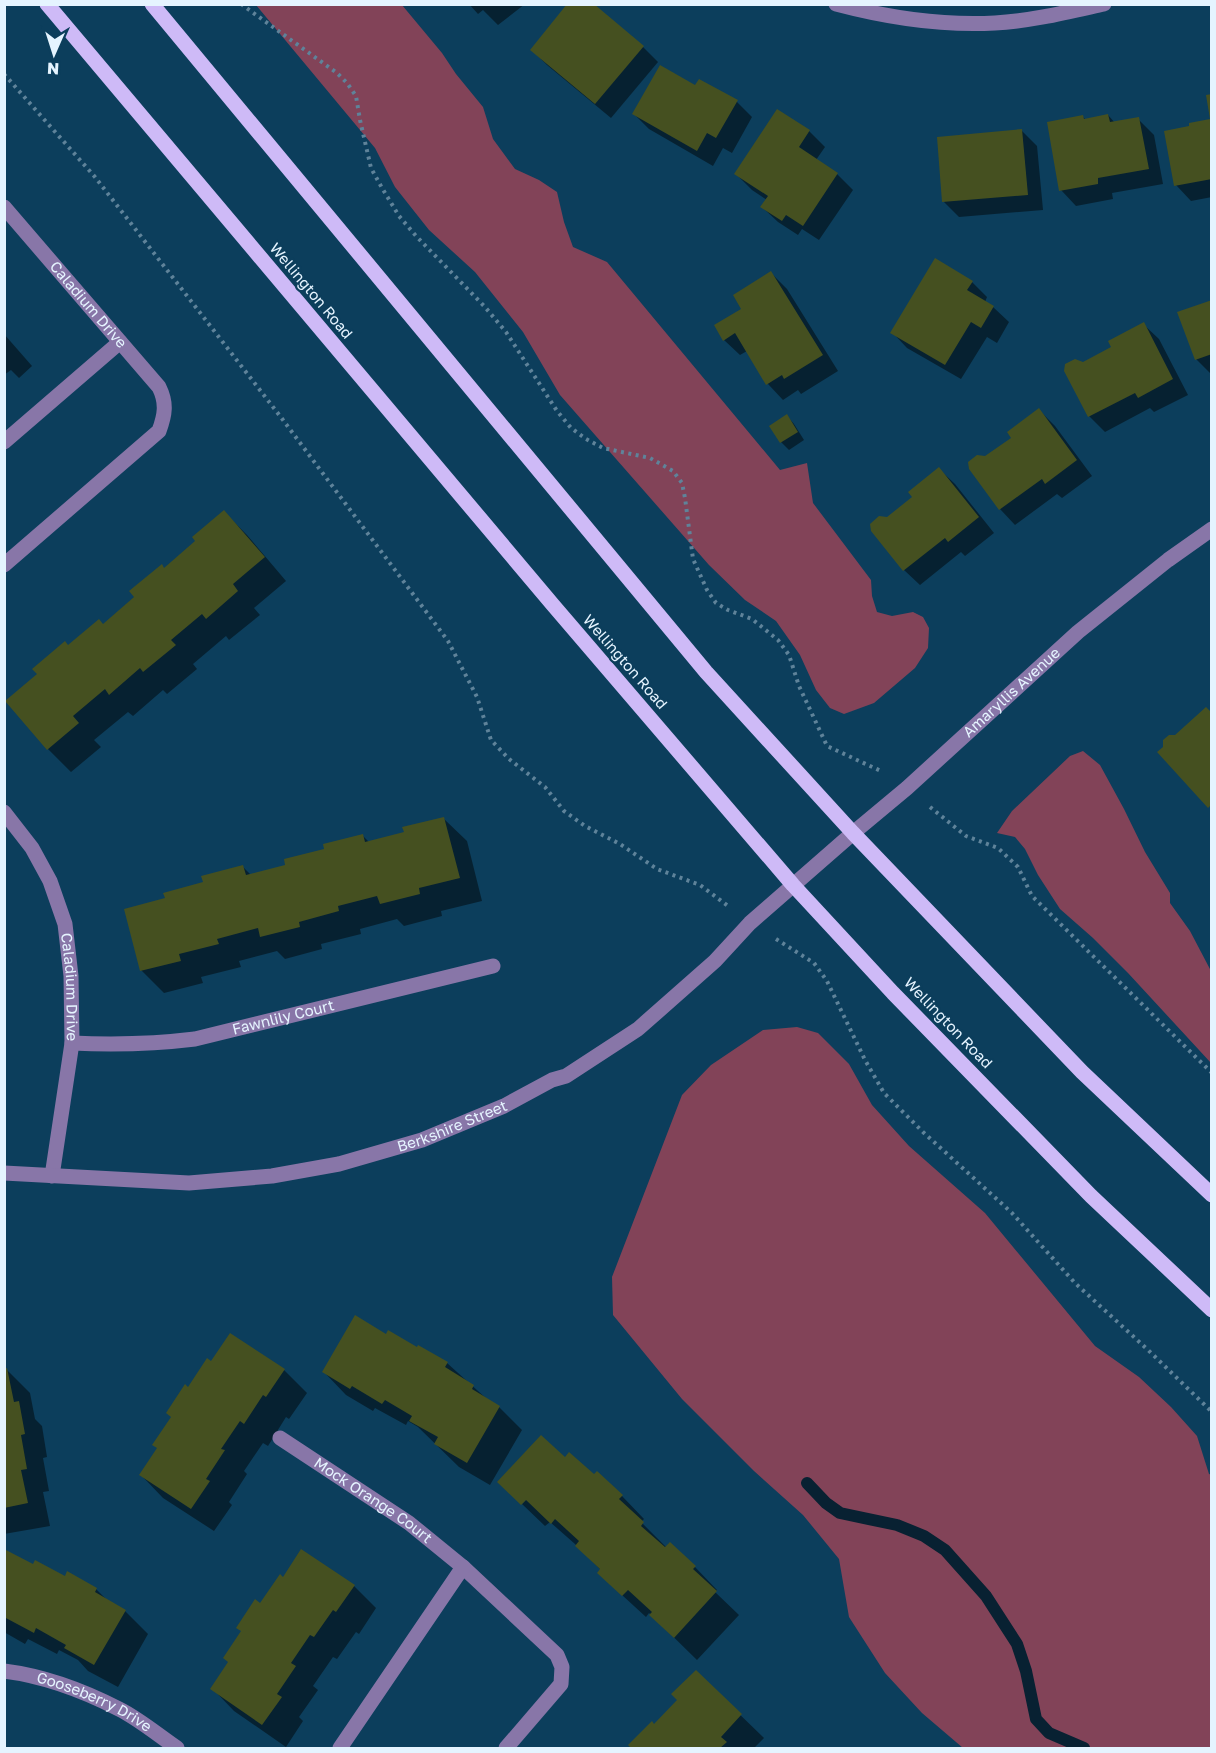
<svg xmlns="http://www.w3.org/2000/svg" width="1216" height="1753" font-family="'Golos Text',sans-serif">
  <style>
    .green { fill: #824358 }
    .shadow { fill: #0007 }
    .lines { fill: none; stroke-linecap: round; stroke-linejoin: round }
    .stream { stroke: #082132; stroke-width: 12 }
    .building { fill: #455020 }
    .path { stroke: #5f839a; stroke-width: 4; stroke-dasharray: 3 4.5; stroke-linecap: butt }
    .minor { stroke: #8876a8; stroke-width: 15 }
    .major { stroke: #cebaf7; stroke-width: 15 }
    .labels { text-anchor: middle; stroke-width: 4.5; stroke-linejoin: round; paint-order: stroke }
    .street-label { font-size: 15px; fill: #e5f4ff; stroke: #0c3e5c }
  </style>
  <rect width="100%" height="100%" fill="#0c3e5c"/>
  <!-- green -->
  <g class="green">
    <polygon points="256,5 402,5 442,53 456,74 483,107 493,139 515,169 539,180 557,192 564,222 573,247 607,262 780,470 807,463 813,503 871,580 872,596 877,612 892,616 913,612 923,617 929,628 928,648 915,668 874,703 844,714 830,708 816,690 800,655 776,621 745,600 709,565 560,395 523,332 475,272 429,230 395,187 375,148"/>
    <polygon points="1083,751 1100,765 1124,809 1145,852 1170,893 1170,903 1190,931 1211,971 1211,1063 1128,973 1093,938 1060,909 1038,875 1025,849 1015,837 997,833 1012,811 1070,756"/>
    <polygon points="797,1027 818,1033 849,1064 872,1105 909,1146 985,1213 1095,1346 1139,1377 1171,1407 1197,1436 1209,1474 1212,1475 1211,1748 963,1748 922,1713 885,1673 849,1617 839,1559 803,1515 754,1471 682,1399 613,1315 612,1277 682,1095 711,1065 763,1030"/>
  </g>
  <!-- shadow -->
  <g class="shadow">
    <polygon points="469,4 525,4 498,25 483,10 478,14"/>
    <polygon points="643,47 658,62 611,118 547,65 532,50"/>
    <polygon points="696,87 737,102 752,117 732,153 723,148 713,166 649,129 634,114"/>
    <polygon points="777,111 809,131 825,147 816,160 837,174 853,190 819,240 802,229 798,235 778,222 762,207 767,200 752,190 736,174"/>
    <polygon points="1108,115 1115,123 1138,119 1154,135 1163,184 1112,193 1113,199 1076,206 1061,190 1083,117 1086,120"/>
    <polygon points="1212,120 1212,197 1191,201 1176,185"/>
    <polygon points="1022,131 1037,146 1043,210 959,217 944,202"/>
    <polygon points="771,273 787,289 838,371 801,394 798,390 783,400 768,384 747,351 740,355 724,340 743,309"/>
    <polygon points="972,282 987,297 985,302 993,307 1009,322 997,343 987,337 961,379 907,348 892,332"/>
    <polygon points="1212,302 1212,375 1196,359"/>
    <polygon points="1143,324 1159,339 1188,395 1154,412 1150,408 1105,432 1089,416 1083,363 1113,347"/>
    <polygon points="4,334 32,366 19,378 11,370 4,375"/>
    <polygon points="1039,410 1055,426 1092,476 1062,498 1057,494 1015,525 1000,509 1013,438"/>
    <polygon points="787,416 794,424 804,440 789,450 781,442"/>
    <polygon points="939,469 955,484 994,533 965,556 961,552 920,585 904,570 888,519 914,498"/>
    <polygon points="224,512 247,535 286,581 254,608 260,615 229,640 226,636 193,664 197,669 167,694 163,690 133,716 128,712 94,740 101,747 71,772 48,749 8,701 69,647 103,625 197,542"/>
    <polygon points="444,819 467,841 482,901 441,911 442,916 404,926 397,919 360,929 361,934 321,944 322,949 285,959 277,951 239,961 241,967 201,977 203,983 164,993 141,970 167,899 243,867 251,875 287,866 363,836 369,842 406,833"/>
    <polygon points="387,1336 418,1349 419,1347 447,1363 488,1400 499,1407 522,1430 490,1485 459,1467 418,1427 408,1421 406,1425 375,1408 373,1411 346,1395 324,1372"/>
    <polygon points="212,1363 284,1370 307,1393 289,1419 286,1417 268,1446 263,1443 244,1471 247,1474 229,1502 232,1505 214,1531 163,1498 141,1475 158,1449 188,1389"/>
    <polygon points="4,1370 7,1370 30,1393 35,1419 42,1426 47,1457 43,1458 49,1491 43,1492 50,1526 4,1534"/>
    <polygon points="565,1459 594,1476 622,1496 644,1519 641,1522 667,1548 695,1567 717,1590 715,1592 739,1615 697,1660 649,1613 646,1617 622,1595 601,1570 575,1544 550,1522 545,1526 522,1504"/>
    <polygon points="4,1551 33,1566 65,1578 68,1574 96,1589 109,1602 125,1611 148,1634 118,1687 88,1671 78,1660 59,1650 57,1654 28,1639 25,1644 4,1632"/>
    <polygon points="283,1579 354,1586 376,1608 359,1634 356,1632 337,1659 333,1657 313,1686 318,1690 299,1717 303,1721 286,1747 234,1711 212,1688 229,1663 260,1605"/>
    <polygon points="696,1672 764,1738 754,1748 633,1748 630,1746 654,1726 679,1700"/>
  </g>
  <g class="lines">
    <!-- stream -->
    <polyline class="stream" points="807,1483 826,1503 840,1513 897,1525 924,1536 945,1550 986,1596 1017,1644 1026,1671 1036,1719 1049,1733 1084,1748"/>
  </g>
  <!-- building -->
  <g class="building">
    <polygon points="567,4 594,4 644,46 595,104 530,50"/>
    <polygon points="660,65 695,85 699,79 738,100 716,138 707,133 697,151 632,114"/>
    <polygon points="1212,94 1212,179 1174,186 1164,131 1189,126 1189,123 1210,119 1206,95"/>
    <polygon points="777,109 810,130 799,147 838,173 803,226 786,215 782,221 760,207 768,196 734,174"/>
    <polygon points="1108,114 1110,122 1139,117 1149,169 1098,178 1098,184 1059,191 1047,122 1083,115 1084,119"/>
    <polygon points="1022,129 1028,195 942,202 937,137"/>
    <polygon points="935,258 973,281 967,290 994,306 981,328 971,322 945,365 890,333"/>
    <polygon points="771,271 823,355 784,379 782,375 766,385 735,333 723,341 714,325 741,309 733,295"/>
    <polygon points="1212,300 1212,354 1195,360 1177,312"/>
    <polygon points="1144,322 1173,379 1138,398 1135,393 1088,417 1064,371 1065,364 1075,359 1083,362 1111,347 1108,341"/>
    <polygon points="1039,408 1077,460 1045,484 1042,479 999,510 969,469 968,462 977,455 985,456 1011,438 1007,432"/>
    <polygon points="787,414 798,432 780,443 769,426"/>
    <polygon points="939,467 979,517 948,542 945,538 903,571 871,531 870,524 879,516 887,517 912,497 908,492"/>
    <polygon points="224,510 265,557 233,584 238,591 206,619 202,614 171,640 176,645 143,672 140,668 109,695 105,689 73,716 79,723 47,750 5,701 37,674 32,669 65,641 68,645 99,619 103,624 134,597 129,591 162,564 164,568 195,541 192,537"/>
    <polygon points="1206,707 1212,713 1212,807 1210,806 1208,808 1157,752 1163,747 1163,740 1169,735 1175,735"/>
    <polygon points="444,817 460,878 419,888 420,894 380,904 377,896 338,906 339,911 299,922 300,927 260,937 258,928 217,939 219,944 179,954 181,961 140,971 124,909 165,898 163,893 203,882 201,876 243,865 246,875 285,865 284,859 324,849 323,844 363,834 365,842 404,832 402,827"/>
    <polygon points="355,1315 386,1334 388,1330 417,1347 418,1345 448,1362 445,1367 474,1385 472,1389 500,1406 467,1463 434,1444 438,1437 409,1421 412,1416 385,1400 382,1404 352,1386 350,1389 322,1372"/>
    <polygon points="230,1333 285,1369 266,1397 263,1395 244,1424 240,1421 221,1449 225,1450 206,1479 210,1481 191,1509 139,1475 157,1448 152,1445 171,1417 166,1413 185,1384 188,1387 207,1358 211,1361"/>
    <polygon points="7,1368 14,1402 19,1401 25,1434 21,1435 27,1469 21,1470 28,1503 4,1508 4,1369"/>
    <polygon points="541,1435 565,1457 569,1452 594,1474 597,1471 623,1495 619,1499 644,1522 641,1526 665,1547 670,1542 696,1566 693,1569 717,1591 674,1638 649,1615 652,1612 628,1590 622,1596 597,1573 600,1569 575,1546 579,1541 555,1519 551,1524 526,1500 521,1505 497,1482"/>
    <polygon points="4,1549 33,1564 35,1560 65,1576 67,1571 97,1588 95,1592 126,1610 94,1665 64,1648 66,1645 36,1628 34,1633 4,1617"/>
    <polygon points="301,1549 355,1585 336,1612 333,1610 314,1637 310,1635 291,1663 296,1666 277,1694 282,1697 262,1725 210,1689 228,1662 223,1658 241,1631 236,1628 255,1599 260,1603 280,1574 283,1577"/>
    <polygon points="696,1670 742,1714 721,1737 727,1742 720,1748 631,1748 628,1745 652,1721 654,1724 677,1700 671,1694"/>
  </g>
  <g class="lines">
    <!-- path -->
    <g class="path">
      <polyline points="241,4 337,73 347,83 356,96 360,120 371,168 382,188 399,216 416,236 485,307 506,332 557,411 571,428 586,439 603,448 650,458 673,471 682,483 685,498 693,559 707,590 716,603 728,610 752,619 778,640 789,655 799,686 827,746 883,772"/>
      <polyline points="4,74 95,177 280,416 448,641 477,697 491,740 509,759 545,787 564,811 585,826 620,844 657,869 700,885 728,906"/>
      <polyline points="930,807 966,836 998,848 1018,867 1032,896 1212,1073"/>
      <polyline points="776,939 814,963 827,981 865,1060 884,1093 923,1132 1012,1213 1075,1283 1147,1349 1212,1412"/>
    </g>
    <!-- minor -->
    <g class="minor">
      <path d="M 836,4 C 889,18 941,26 995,23 C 1032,21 1068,12 1104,4"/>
      <path id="s1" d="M 4,207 L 159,387 C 167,403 165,415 159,431 L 4,565"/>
      <polyline points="4,442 120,342"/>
      <path id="s2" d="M 4,812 L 32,848 L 50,881 L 65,924 L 71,976 L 72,1043 L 52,1176"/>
      <path id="s3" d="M 72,1043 C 114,1045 154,1044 195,1039 L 493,966"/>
      <path id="s4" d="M 4,1173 L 189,1183 L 272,1176 L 339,1164 L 422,1140 L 504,1106 L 552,1080 L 566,1076 L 638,1029 L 715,961 L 750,923 L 853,833 L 907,788 L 1078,632 L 1168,560 L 1212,529"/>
      <path id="s5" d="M 280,1438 L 409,1523 L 463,1567 L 557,1655 L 562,1667 L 561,1684 L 506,1748"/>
      <path id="s6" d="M 4,1671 C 44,1676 84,1691 119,1709 C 139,1719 158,1735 177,1748"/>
      <polyline points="340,1748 463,1567"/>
    </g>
    <!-- major -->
    <g class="major">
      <polyline points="47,4 553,605 793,885 893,993 1091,1196 1212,1310"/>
      <polyline points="152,4 706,672 853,833 1082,1072 1212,1195"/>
    </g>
  </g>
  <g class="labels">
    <!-- street labels -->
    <g class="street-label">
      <text transform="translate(311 291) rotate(50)" y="5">Wellington Road</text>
      <text dy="5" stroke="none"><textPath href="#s1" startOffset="129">Caladium Drive</textPath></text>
      <text transform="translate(625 662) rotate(49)" y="5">Wellington Road</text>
      <text dy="5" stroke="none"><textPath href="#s4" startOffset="1170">Amaryllis Avenue</textPath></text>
      <text dy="5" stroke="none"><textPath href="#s2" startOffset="192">Caladium Drive</textPath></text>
      <text dy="5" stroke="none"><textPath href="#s3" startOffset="214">Fawnlily Court</textPath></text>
      <text transform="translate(948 1023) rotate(46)" y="5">Wellington Road</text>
      <text dy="5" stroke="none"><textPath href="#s4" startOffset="456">Berkshire Street</textPath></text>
      <text dy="5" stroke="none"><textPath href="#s5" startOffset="112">Mock Orange Court</textPath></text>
      <text dy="5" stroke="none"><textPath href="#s6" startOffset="96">Gooseberry Drive</textPath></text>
    </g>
  </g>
  <!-- border -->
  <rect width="1216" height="1753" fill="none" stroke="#e5f4ff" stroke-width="12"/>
  <!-- north arrow -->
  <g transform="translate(54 54) rotate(183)" stroke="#0c3e5c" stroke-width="4.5" paint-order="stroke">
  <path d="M0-4.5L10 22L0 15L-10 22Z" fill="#e5f4ff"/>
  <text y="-9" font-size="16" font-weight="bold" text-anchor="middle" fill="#e5f4ff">N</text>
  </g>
</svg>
